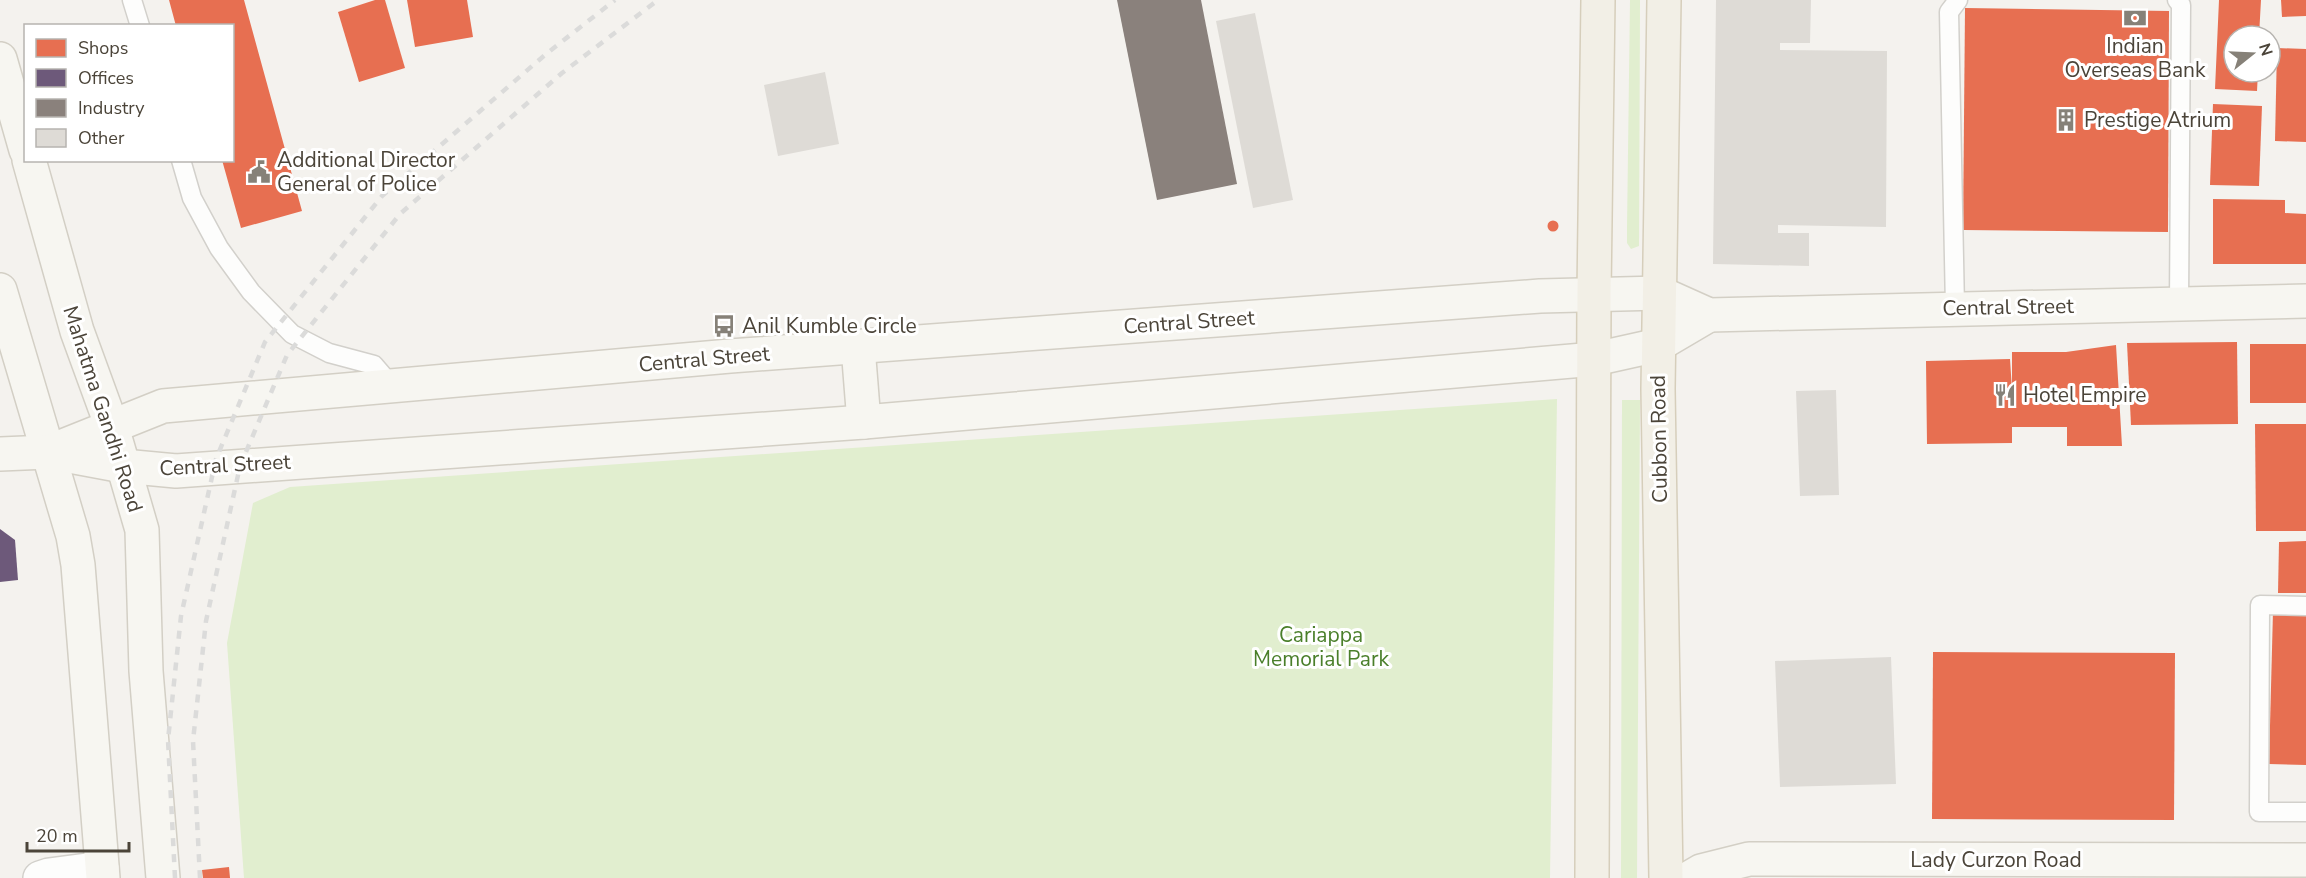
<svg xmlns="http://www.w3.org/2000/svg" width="2306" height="878" font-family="'Nunito Sans',sans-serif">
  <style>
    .green { fill: #e1eecf }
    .shops { fill: #e76f51 }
    .offices { fill: #6d597a }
    .industry { fill: #8a817c }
    .building { fill: #dedbd6 }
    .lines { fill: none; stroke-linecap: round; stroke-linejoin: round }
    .lane-casing { stroke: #d2d0cb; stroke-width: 21 }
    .street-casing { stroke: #d2d0cb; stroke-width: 36 }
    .secondary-casing { stroke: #d3cfc5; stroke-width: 36 }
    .primary-casing { stroke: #d6cebb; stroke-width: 36 }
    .lane { stroke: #fdfdfc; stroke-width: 18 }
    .street { stroke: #fdfdfc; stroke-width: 33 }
    .secondary { stroke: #f7f6f1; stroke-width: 33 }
    .primary { stroke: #f2efe6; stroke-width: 33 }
    .rail { stroke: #dbdbda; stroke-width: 4.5; stroke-dasharray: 8 8; stroke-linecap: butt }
    .labels { text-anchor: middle; stroke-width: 6; stroke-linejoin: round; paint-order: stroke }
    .poi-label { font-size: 21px; fill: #4b4439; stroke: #fff; text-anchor: start }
    .street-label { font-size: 21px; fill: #4b4439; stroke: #fff }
    .park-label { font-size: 21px; fill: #4a7f2a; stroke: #fff }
  </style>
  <rect width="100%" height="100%" fill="#f4f2ee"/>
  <!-- green -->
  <g class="green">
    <polygon points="1630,0 1640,0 1639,246 1631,249 1627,243 1627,228"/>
    <polygon points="1557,399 1550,878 244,878 227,643 253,503 290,487"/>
    <polygon points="1622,400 1640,400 1637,878 1621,878"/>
  </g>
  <!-- shops -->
  <g class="shops">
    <polygon points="169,0 244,0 302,211 241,228 222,160 232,160 232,26 176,26"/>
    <polygon points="375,0 385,0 405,68 359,82 338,12"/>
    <polygon points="407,0 467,0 473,37 415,47"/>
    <polygon points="2219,0 2261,0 2259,36 2234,36 2234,72 2258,72 2257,91 2215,89"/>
    <polygon points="2281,0 2306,0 2306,16 2282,17"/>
    <polygon points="1965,8 2169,11 2168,232 1963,230"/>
    <polygon points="2277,48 2306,49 2306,142 2275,141"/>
    <polygon points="2213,104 2262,106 2259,186 2210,185"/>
    <polygon points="2213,199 2285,200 2285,213 2306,214 2306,264 2213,264"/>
    <circle cx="1553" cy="226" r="5.5"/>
    <polygon points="2237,342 2238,424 2131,425 2127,343"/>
    <rect x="2250" y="344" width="56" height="59"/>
    <polygon points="2116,345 2122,446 2067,446 2067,427 2012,427 2012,443 1927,444 1926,361 2010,359 2012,390 2012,352 2066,352"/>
    <polygon points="2255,424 2306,424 2306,531 2256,531"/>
    <polygon points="2306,541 2306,593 2278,593 2279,542"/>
    <polygon points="2273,611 2306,611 2306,765 2269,764"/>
    <polygon points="1933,652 2175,653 2174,820 1932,819"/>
    <polygon points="229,867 230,878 203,878 202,870"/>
  </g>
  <!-- offices -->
  <polygon class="offices" points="0,529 15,540 18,580 0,582"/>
  <!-- industry -->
  <polygon class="industry" points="1117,0 1201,0 1237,184 1157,200"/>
  <!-- building -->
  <g class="building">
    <polygon points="1716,0 1811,0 1810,43 1780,43 1780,50 1887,51 1886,227 1778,225 1778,233 1809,233 1809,266 1713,264"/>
    <polygon points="1255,13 1293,200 1253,208 1216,21"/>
    <polygon points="825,72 839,144 778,156 764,85"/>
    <polygon points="1836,390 1839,495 1800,496 1796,391"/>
    <polygon points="1891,657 1896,784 1780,787 1775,661"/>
  </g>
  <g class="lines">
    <!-- lane casing -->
    <g class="lane-casing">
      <g id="lane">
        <polyline points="132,0 140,26"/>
        <polyline points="2177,0 2181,5 2179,303"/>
        <polyline points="181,160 192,198 219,248 251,292 292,334 329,353 374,365 392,386"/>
        <polyline points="1955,308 1949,12 1958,0"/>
        <polyline points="2306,606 2260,605 2259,812 2306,812"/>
      </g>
    </g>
    <!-- street casing -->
    <g class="street-casing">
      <polyline id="street" points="40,878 49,875 102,868"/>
    </g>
    <!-- secondary casing -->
    <g class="secondary-casing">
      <g id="secondary">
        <polyline points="0,59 26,150"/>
        <polyline points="29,160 77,331 112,427 142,530 146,671 163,878"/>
        <polyline points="0,290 73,536 78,565 103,878"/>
        <polyline points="858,347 864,422"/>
        <polyline points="48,452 163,406 730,356 1540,296 1660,293 1709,315 2306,301"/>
        <polyline points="0,454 48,452 123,466 176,471 864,422 1595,359 1658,345 1709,315"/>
        <polyline points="1689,878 1701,871 1749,859 2306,860"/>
      </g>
    </g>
    <!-- primary casing -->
    <g class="primary-casing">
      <g id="primary">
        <polyline points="1664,0 1658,389 1666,878"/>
        <polyline points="1592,878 1594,293 1598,0"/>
      </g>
    </g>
    <!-- lane -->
    <use href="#lane" class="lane"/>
    <!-- street -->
    <use href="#street" class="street"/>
    <!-- secondary -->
    <use href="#secondary" class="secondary"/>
    <!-- primary -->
    <use href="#primary" class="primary"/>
    <!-- rail -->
    <g class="rail">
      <polyline points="175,878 168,740 181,616 216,459 265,342 382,196 546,54 615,0"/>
      <polyline points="200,878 193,741 206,621 240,466 287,355 400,214 562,73 658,0"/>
    </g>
  </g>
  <!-- icons -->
  <defs>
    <g id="bank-bare" transform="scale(1.8)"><path d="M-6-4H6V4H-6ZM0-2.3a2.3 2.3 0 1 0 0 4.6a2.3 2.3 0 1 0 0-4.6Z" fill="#868178" stroke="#fff" stroke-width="2.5" paint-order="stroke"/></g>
    <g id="building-bare" transform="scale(1.8)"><path d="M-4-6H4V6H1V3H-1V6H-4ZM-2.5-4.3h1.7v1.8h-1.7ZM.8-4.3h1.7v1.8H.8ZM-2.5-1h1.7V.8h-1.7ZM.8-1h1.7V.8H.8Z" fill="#868178" stroke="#fff" stroke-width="2.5" paint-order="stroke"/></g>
    <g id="civic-bare" transform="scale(1.8)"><path d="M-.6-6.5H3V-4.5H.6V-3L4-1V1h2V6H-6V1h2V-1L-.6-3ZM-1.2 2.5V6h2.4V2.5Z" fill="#868178" stroke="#fff" stroke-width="2.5" paint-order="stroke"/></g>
    <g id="bus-bare" transform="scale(1.8)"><path d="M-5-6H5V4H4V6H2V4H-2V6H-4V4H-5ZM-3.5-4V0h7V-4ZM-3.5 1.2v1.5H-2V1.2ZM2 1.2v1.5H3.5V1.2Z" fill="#868178" stroke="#fff" stroke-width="2.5" paint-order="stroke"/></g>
    <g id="restaurant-bare" transform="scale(1.8)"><path d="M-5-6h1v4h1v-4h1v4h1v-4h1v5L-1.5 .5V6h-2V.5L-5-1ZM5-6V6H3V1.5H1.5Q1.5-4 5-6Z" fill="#868178" stroke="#fff" stroke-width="2.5" paint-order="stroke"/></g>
  </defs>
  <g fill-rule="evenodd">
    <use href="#bank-bare" x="2135" y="18"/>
    <use href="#building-bare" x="2066" y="120"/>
    <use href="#civic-bare" x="259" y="172"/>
    <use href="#bus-bare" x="724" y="326"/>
    <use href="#restaurant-bare" x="2005" y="395"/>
  </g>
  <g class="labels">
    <!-- poi labels -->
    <g class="poi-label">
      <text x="2135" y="53" text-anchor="middle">Indian<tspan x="2135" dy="24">Overseas Bank</tspan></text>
      <text x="2084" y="127">Prestige Atrium</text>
      <text x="277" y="167">Additional Director<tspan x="277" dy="24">General of Police</tspan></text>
      <text x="742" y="333">Anil Kumble Circle</text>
      <text x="2023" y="402">Hotel Empire</text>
    </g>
    <!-- street labels -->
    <g class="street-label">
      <text transform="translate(2008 307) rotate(-1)" y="7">Central Street</text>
      <text transform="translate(1189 322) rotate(-4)" y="7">Central Street</text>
      <text transform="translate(704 359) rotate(-5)" y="7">Central Street</text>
      <text transform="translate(103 409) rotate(72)" y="7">Mahatma Gandhi Road</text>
      <text transform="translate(1659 439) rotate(-91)" y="7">Cubbon Road</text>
      <text transform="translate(225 465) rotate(-3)" y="7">Central Street</text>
      <text x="1996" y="867">Lady Curzon Road</text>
    </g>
    <!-- park labels -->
    <g class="park-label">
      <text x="1321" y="642">Cariappa<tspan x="1321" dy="24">Memorial Park</tspan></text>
    </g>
  </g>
  <!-- legend -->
  <rect x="24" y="24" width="210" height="138" fill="#ffffff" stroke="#b7b4b0" stroke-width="1.5"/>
  <rect x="36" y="39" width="30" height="18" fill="#e76f51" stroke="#b7b4b0" stroke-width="1.5"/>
  <text x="78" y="54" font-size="18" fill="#4b4439">Shops</text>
  <rect x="36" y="69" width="30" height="18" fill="#6d597a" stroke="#b7b4b0" stroke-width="1.5"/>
  <text x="78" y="84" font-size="18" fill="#4b4439">Offices</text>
  <rect x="36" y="99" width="30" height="18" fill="#8a817c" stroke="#b7b4b0" stroke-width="1.5"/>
  <text x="78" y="114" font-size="18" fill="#4b4439">Industry</text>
  <rect x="36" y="129" width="30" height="18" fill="#dedbd6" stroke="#b7b4b0" stroke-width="1.5"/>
  <text x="78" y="144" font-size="18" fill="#4b4439">Other</text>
  <!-- north arrow -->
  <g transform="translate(2252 54) rotate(72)"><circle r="28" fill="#ffffff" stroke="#b7b4b0" stroke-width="1.5"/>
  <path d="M0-4.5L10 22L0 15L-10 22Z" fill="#868178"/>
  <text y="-9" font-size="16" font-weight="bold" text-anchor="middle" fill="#4b4439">N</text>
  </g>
  <!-- scale -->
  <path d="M27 842v9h102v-9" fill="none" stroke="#4b4439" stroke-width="3"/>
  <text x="36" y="842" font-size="18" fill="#4b4439" stroke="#ffffff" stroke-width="4.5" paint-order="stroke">20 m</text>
</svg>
